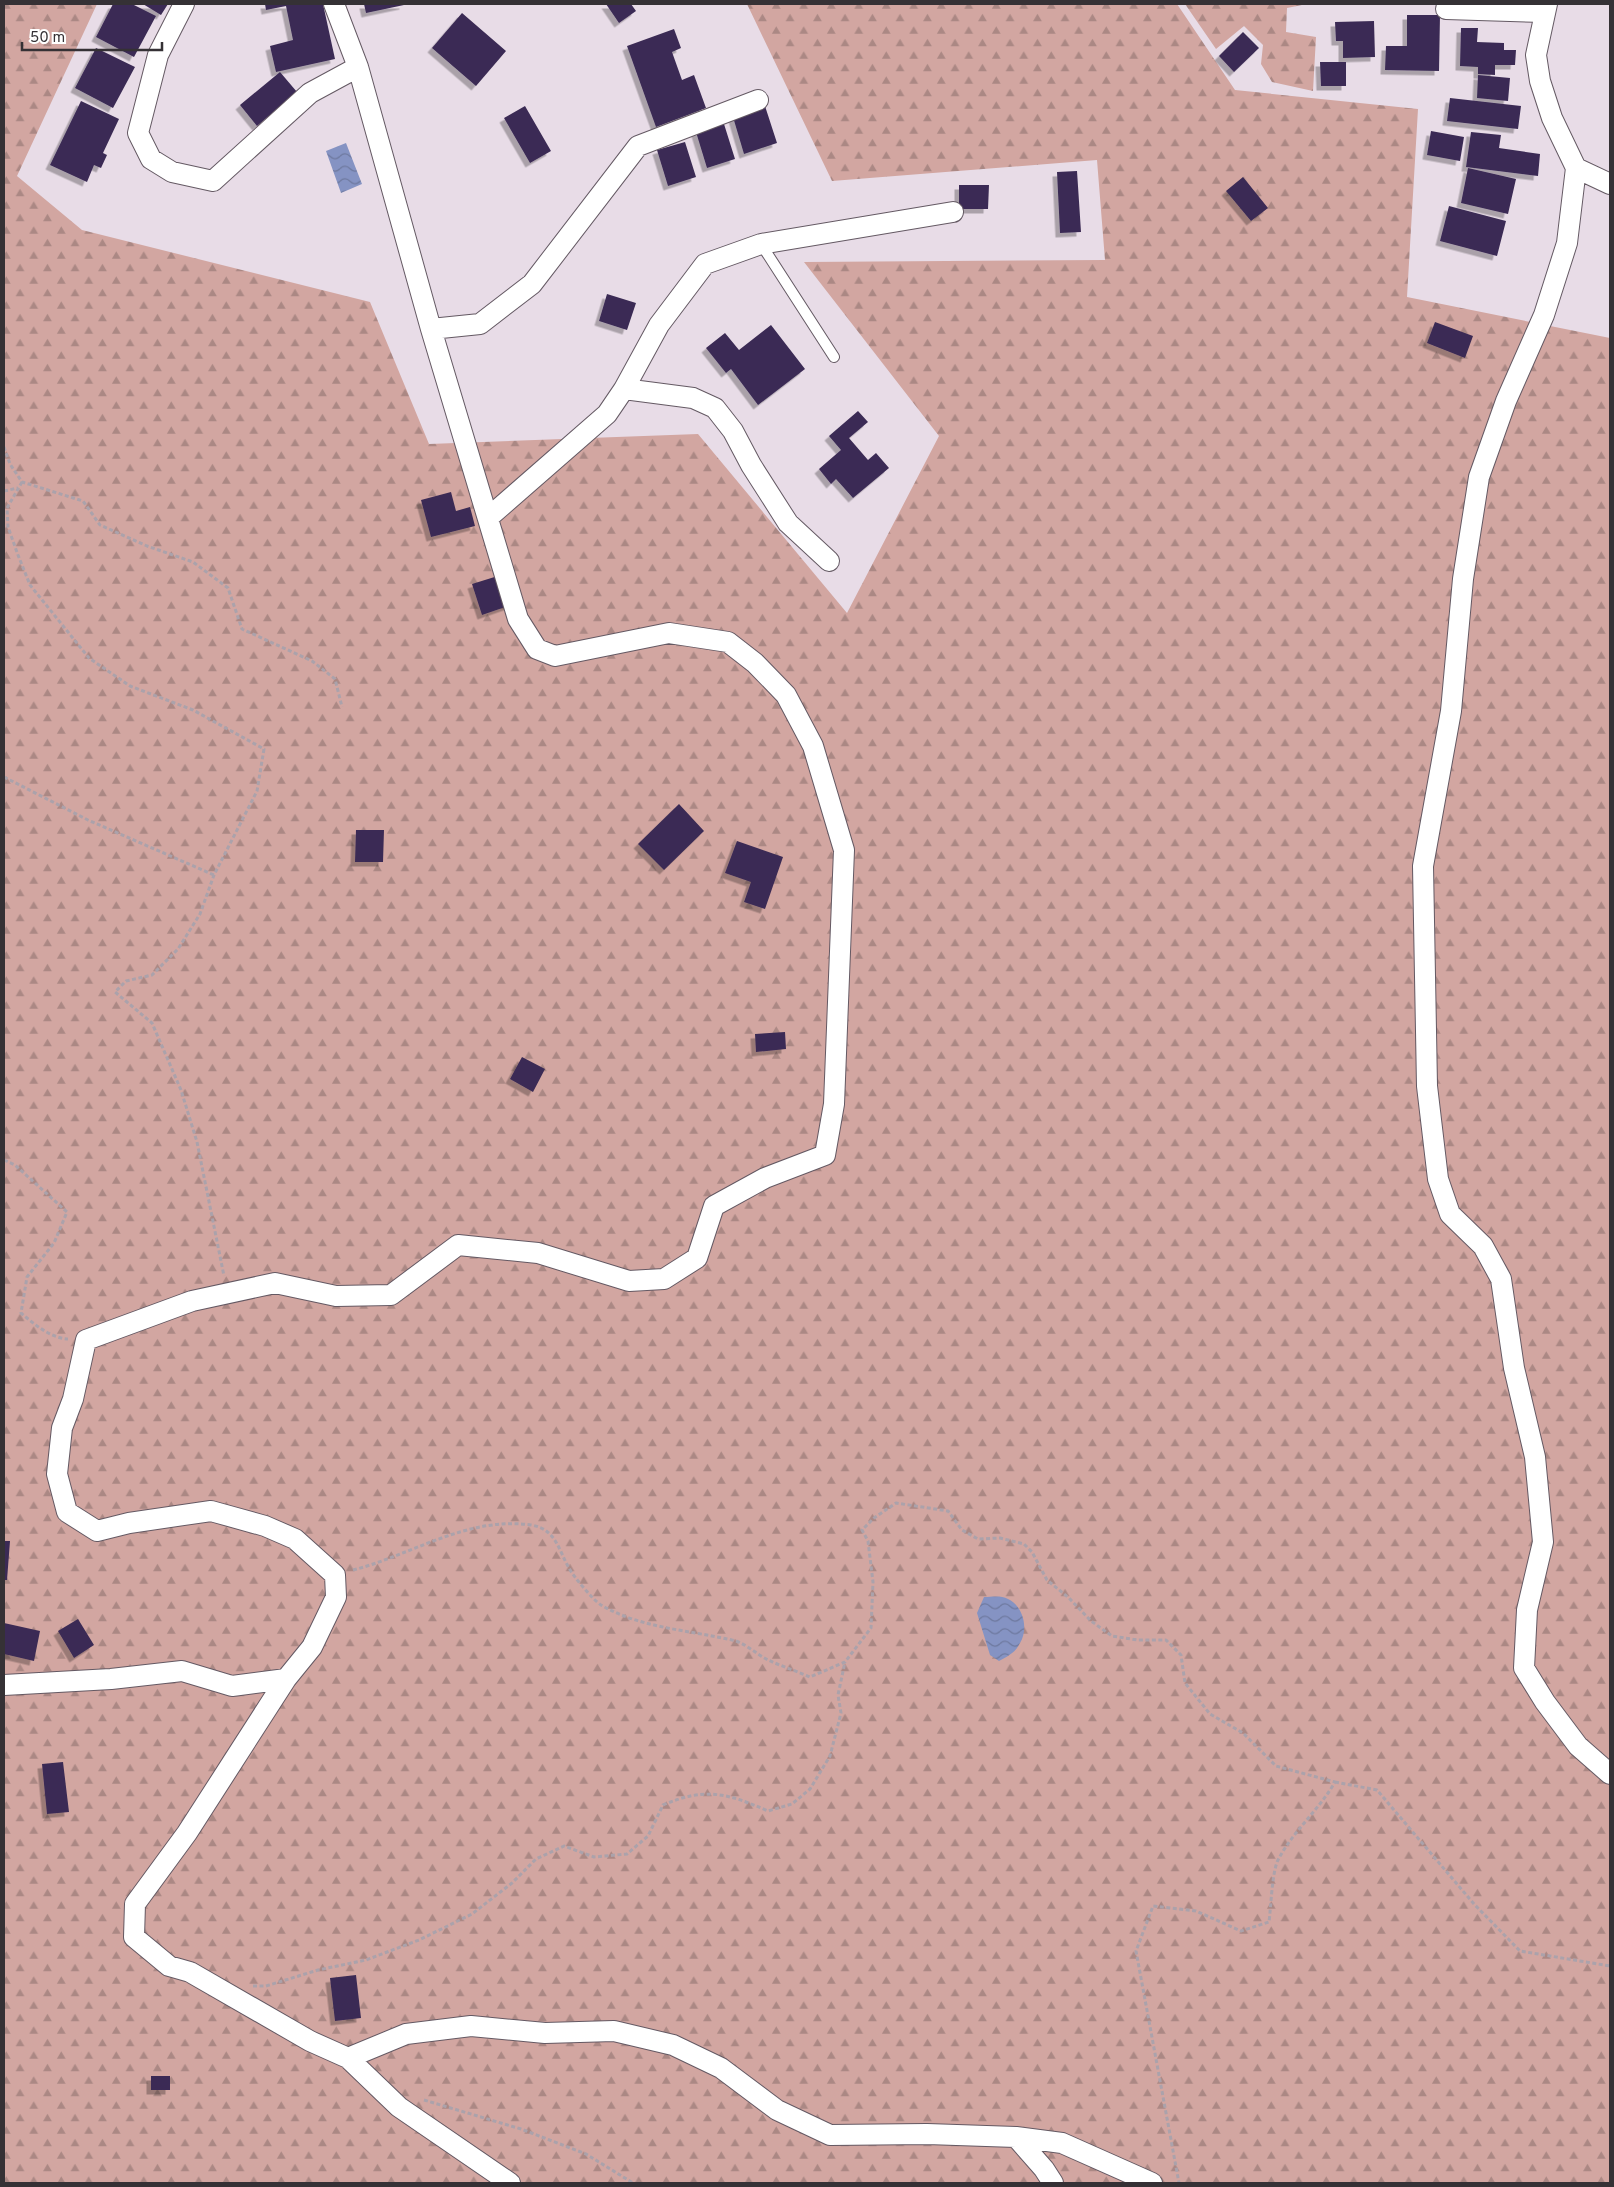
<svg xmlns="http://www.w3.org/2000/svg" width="1614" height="2187" font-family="Overpass,sans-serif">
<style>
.forest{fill:url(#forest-firs)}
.water{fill:url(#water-waves)}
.building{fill:#3b2b54;filter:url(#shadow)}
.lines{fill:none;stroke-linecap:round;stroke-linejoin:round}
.service-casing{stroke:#645963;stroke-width:12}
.minor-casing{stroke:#645963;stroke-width:22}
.path{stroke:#aba2ab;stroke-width:3;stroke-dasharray:4 2.5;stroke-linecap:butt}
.service{stroke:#fff;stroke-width:10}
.minor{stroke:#fff;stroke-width:20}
</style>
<defs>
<pattern id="forest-firs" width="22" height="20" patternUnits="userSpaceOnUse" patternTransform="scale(1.25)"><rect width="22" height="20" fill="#d2a6a1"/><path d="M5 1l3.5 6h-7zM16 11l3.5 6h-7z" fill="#ab8884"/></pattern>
<pattern id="water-waves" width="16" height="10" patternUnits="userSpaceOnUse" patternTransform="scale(1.25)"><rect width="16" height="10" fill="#8593c3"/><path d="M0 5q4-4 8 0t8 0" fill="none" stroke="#6e799f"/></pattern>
<filter id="shadow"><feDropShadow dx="-4.5" dy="4.5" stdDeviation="0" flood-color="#0004"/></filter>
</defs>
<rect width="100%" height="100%" fill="#e8dce7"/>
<path class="forest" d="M4 4H97L17 176 82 230 370 302 429 444 698 434 847 613 939 436 804 262 1105 260 1097 160 832 181 747 4H1177L1235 90 1418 109 1407 297 1610 338V2183H4Z
M1185 4H1307L1287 8 1286 32 1316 37 1313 91 1272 82 1261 64 1263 45 1244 26 1216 49Z"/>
<path class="water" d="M346 143 362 184 341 193 326 151Z
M984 1597C991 1597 1001 1595 1008 1599 1023 1606 1029 1628 1020 1643 1016 1652 1008 1656 999 1661L990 1655 977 1613Z"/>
<path class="building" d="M113 4 134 5 156 16 134 57 96 37Z
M143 4H168L161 15Z
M265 4H323L335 59 276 72 270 46 293 40 286 6 266 10Z
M364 4H404V5L366 13Z
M606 4H631L636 11 619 23Z
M462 13 506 51 476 86 432 48Z
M1407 15H1440L1439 71 1385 70 1386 46H1407Z
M1374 21 1375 57 1343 58V41H1336L1335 22Z
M1461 28H1478L1477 42 1504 43V50H1516L1515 65H1495V75L1478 74V67L1460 66Z
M674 29 681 48 672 52 682 80 694 75 706 108 656 127 627 46Z
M1243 32 1259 48 1234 72 1219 56Z
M96 48 135 67 113 108 75 88Z
M1320 62H1346V86H1321Z
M280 72 297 92 257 126 240 105Z
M1478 75 1510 78 1508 101 1477 98Z
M1450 98 1521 106 1518 129 1447 121Z
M81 101 119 119 103 153 107 155 101 168 94 165 87 182 50 165Z
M525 106 551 151 530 163 504 118Z
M765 106 777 143 744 154 733 117Z
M724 124 735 159 707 168 696 132Z
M1431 131 1464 137 1460 161 1427 155Z
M1471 132 1501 135 1499 148 1540 154 1538 176 1466 167Z
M685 142 696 177 668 186 657 150Z
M1468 168 1516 179 1508 214 1461 203Z
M1077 171 1081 232 1060 233 1057 172Z
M1243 177 1268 208 1251 221 1226 191Z
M959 185H989L988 209H959Z
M1449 206 1506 221 1497 256 1440 241Z
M607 294 636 303 627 330 599 321Z
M1435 322 1473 336 1465 358 1427 343Z
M771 325 805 369 758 405 731 369 726 373 706 348 725 333 739 350Z
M858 411 868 422 849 438 868 460 876 453 889 468 853 498 836 479 831 484 819 469 841 450 829 436Z
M451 492 456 511 470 507 475 526 431 537 421 500Z
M501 575 511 605 482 615 472 584Z
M679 804 704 831 664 870 638 844Z
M356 830H384L383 862H355Z
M737 841 783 857 765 909 744 902 751 882 725 873Z
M785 1032 786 1049 756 1052 755 1034Z
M522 1057 545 1069 533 1092 510 1079Z
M4 1541H10L7 1580H4Z
M78 1619 94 1645 74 1658 58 1631Z
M4 1623 40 1631 34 1661 4 1654Z
M63 1762 69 1812 47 1814 42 1764Z
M356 1975 361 2018 335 2021 330 1978Z
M151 2076H170V2090H151Z"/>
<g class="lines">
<g class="service-casing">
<path id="service" d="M761 244 834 357"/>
</g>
<g class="minor-casing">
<path id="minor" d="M184 4 158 55 138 133 151 159 172 172 213 181 310 93 358 67
M334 4 358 67 431 329 518 619 537 649 555 656 669 633 728 642 755 663 786 695 813 746 844 850 834 1104 825 1155 765 1178 714 1206 697 1258 664 1279 629 1281 538 1253 458 1245 391 1295 336 1296 275 1283 192 1301 86 1340 73 1399 62 1428 57 1474 67 1512 97 1531 129 1523 211 1511 265 1526 295 1539 335 1575 336 1597 312 1647 286 1679 187 1833 135 1904 134 1937 169 1966 190 1972 310 2041 348 2058 399 2107 510 2183
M1547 4 1536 55 1540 81 1552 118 1576 168 1567 243 1544 315 1506 401 1479 477 1463 579 1451 711 1423 866 1427 1086 1438 1179 1450 1214 1483 1246 1501 1279 1514 1368 1535 1457 1543 1542 1527 1610 1524 1668 1545 1702 1578 1746 1610 1774
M1446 9 1544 12
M1576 168 1610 184
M431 329 480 324 532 284 638 146 758 100
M624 389 693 398 715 408 733 431 751 465 788 523 829 561
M489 517 607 414 624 389 659 325 705 264 761 244 953 212
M4 1685 111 1679 182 1671 232 1686 286 1679
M348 2058 406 2034 471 2026 545 2033 614 2031 673 2045 721 2068 777 2110 830 2135 927 2134 1016 2137 1062 2143 1152 2183
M1016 2137 1044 2169 1053 2183"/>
</g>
<path class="path" d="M4 447 10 464 22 482 83 501 100 525 147 546 193 562 228 588 242 629 312 661 335 679 342 707
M22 482 7 508 8 527 18 555 30 585 89 658 130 686 193 710 264 749 257 791 214 875 200 914 178 949 152 975 126 981 115 992 152 1023 181 1090 197 1142 224 1276
M4 491 18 488
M4 777 88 820 214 875
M4 1160 15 1165 67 1212 54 1243 27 1277 21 1313C34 1324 50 1338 68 1339
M353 1570C412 1555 467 1516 531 1525 556 1529 558 1549 569 1568 573 1576 593 1600 601 1605 640 1628 688 1630 732 1640 744 1642 756 1654 768 1660 781 1666 796 1671 810 1677L845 1662 871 1628 873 1582 868 1541 862 1530 874 1518 896 1503 948 1511 962 1530 978 1539 1000 1538 1024 1544 1032 1552 1047 1580 1069 1598 1091 1621 1112 1636 1138 1640H1166L1181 1655 1185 1683 1210 1714 1243 1733 1276 1766 1335 1782C1319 1810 1293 1831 1278 1860 1272 1872 1271 1907 1269 1922L1241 1931 1196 1911 1153 1906 1136 1951 1179 2183
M1335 1782 1377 1790 1474 1904 1520 1951 1610 1966
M253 1986H266L318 1970 366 1960 419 1940 472 1914 512 1883 536 1859 564 1846 594 1857 627 1854 648 1836 663 1805C705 1787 727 1793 768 1811L792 1804 810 1789 830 1756 841 1713 838 1695 845 1662
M424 2100 521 2129 586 2154 633 2183"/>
<use href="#service" class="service"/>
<use href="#minor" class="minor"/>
</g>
<rect width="1614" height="2187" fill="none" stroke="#353135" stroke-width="10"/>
<path d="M22 42v8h140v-8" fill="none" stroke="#353135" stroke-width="2.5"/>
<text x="30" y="42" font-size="15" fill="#353135" stroke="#ffffff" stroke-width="4" paint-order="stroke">50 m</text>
</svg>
